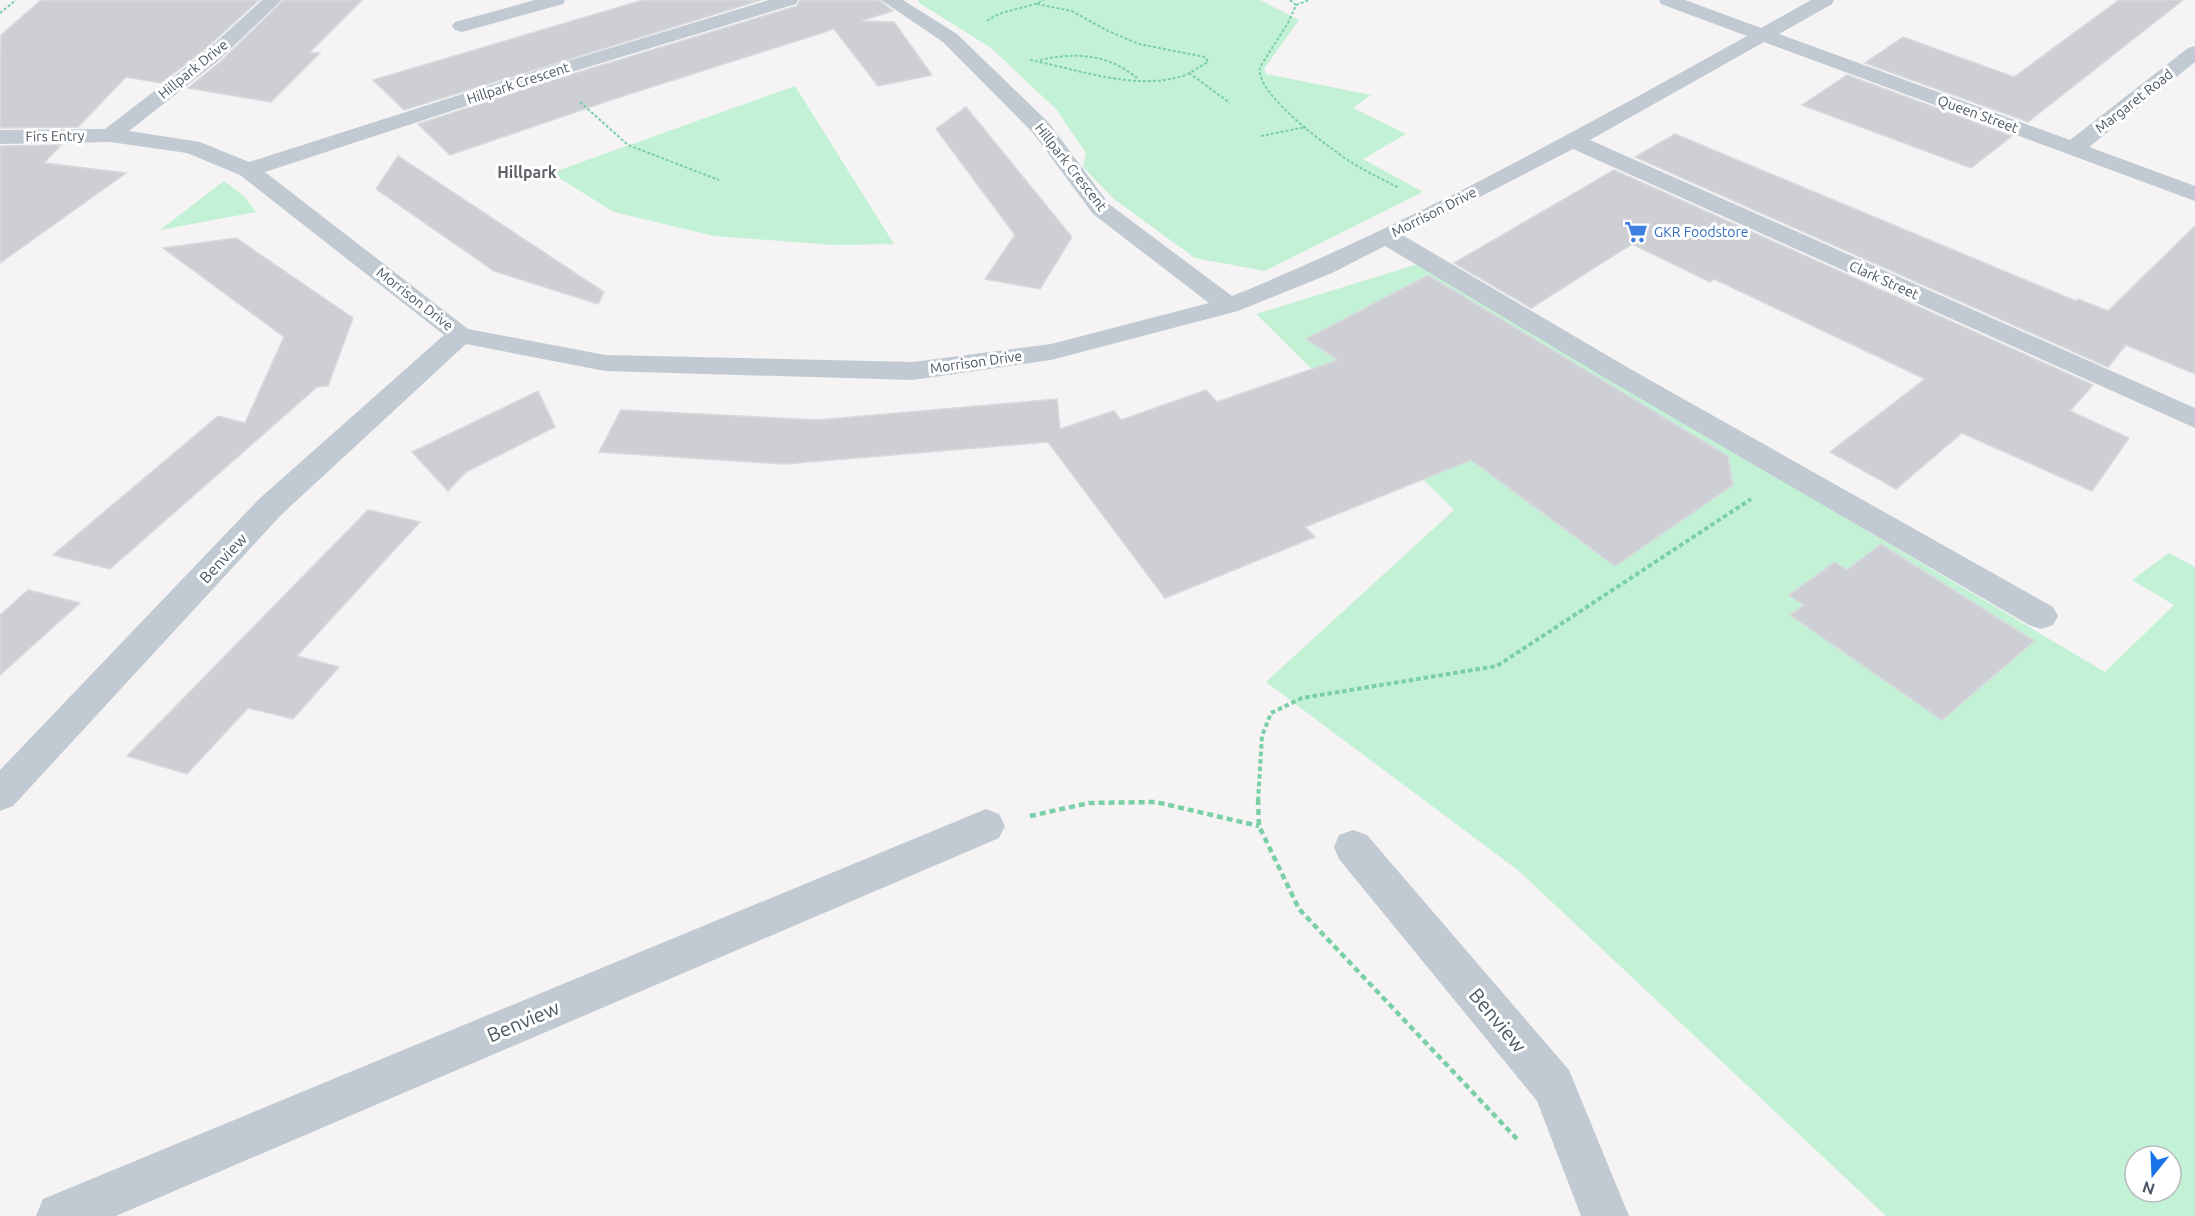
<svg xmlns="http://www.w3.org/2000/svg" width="2195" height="1216" font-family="Ubuntu,sans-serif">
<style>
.green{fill:#c3f1d5;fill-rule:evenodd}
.building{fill:#cdcfd5;stroke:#d7d9de;stroke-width:1.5}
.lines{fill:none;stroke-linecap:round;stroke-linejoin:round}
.path-far2{stroke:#7ad0a6;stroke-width:2;stroke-dasharray:3 2;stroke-linecap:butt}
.path-far1{stroke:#7ad0a6;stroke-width:4;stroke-dasharray:4.5 3;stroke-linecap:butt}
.path{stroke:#7ad0a6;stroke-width:4.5;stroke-dasharray:6 4;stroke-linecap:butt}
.minor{fill:#c1cad2;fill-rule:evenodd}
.labels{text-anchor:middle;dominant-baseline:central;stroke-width:6;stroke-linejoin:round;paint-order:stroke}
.far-street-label{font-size:14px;fill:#4a5661;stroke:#fff}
.far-shop-label{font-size:14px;fill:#366cbe;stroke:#fff;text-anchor:start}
.far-quarter-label{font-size:16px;font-weight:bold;fill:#5f6368;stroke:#fff}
.street-label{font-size:16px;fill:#4a5661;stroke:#fff}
.near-street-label{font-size:20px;fill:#4a5661;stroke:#fff}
</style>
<rect width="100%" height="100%" fill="#f5f3f3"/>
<path class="green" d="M919 0H1260L1299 20 1264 69 1266 74 1371 95 1353 108 1406 134 1363 159 1423 192 1265 271 1195 258 1114 199 1083 167 1086 153 1056 109 991 48 918 2Z
M795 86 894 244 834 245 714 236 614 212 551 173Z
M224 181 245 197 256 212 160 230Z
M1418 264 2105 672 2174 605 2132 580 2169 553 2195 567V1216H1886L1519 871 1266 682 1454 510 1256 314ZM2135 1156H2171V1192H2135Z"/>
<path class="building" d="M41 0H259L203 51 161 83 126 77 78 127 0 128 1 35Z
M284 0H362L309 53H320L271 102 188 88 219 63Z
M643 0H761L404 110 373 80Z
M800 0H879L893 11 861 21 894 22 932 75 878 86 834 29 617 98 450 155 418 124 556 79 797 6Z
M2119 0H2183L2028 122 1865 63 1903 37 2014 77Z
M1847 75 2012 136 1971 168 1802 105Z
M966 107 1072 237 1040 289 985 279 1015 235 936 129Z
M1675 134 2076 301 2078 299 2108 311 2195 226V374L2126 345 2108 367 1635 157Z
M61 145 44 163 126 173 0 263V146Z
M398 156 604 292 598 304 494 271 376 189Z
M1614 170 2093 385 2070 411 2129 438 2092 491 1962 433 1896 489 1830 452 1925 379 1714 279 1710 282 1632 244 1531 308 1454 263Z
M236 238 353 318 328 386 317 387 110 569 53 555 218 416 245 423 284 337 163 248Z
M1428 275 1728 456 1733 485 1615 566 1471 460 1305 527 1315 537 1165 598 1048 442 785 464 599 452 621 410 818 420 1057 399 1060 429 1114 411 1121 420 1206 390 1217 402 1338 360 1306 339Z
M538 391 555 427 466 472 448 491 412 452Z
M368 510 420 522 297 656 339 667 293 719 248 708 187 774 127 756Z
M1881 544 2034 641 1942 720 1790 615 1804 605 1789 595 1835 562 1847 570Z
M28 590 80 603 0 675V615Z"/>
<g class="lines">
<path class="path-far2" d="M1290 0 1296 5 1288 23 1260 67C1254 94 1332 150 1354 164 1369 173 1384 180 1399 188
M1296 5 1309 0
M0 13 16 0
M987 21C1004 8 1025 10 1044 0
M1030 60C1076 69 1132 90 1179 77 1189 75 1198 67 1208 62L1205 57 1139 44 1106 30 1072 11 1037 4
M1040 60C1076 52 1108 54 1137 78
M1189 73 1230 103
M580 102 628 145 719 180
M1261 136 1306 127"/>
<path class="path-far1" d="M1258 801 1262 736 1271 713 1302 698 1497 666 1751 499"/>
<path class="path" d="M1258 799 1259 826 1299 909 1517 1139
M1030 816 1089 803 1156 802 1259 826"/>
<path class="minor" d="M262 0H282L218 61 129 131 200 142 249 162 541 69 769 0H798L796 4 555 77 265 172 468 329 605 355 913 362 1051 344 1209 303 1093 214 1033 133 943 42 881 0H903L957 34 1049 123 1109 204 1232 296C1410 224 1579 129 1747 36L1661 4 1659 0H1685L1761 28 1811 0H1834L1832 4 1779 34 2070 140 2188 48 2195 46V62L2089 147 2195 186V201L1764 42 1590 140 2195 408V428L1573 149 1404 236 1632 370 2053 607 2058 616 2053 625 2041 629 2029 625 1612 382 1385 246 1332 273 1238 311 1051 360 913 380 605 371 466 344 281 515 13 806 0 811V770L259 499 444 335 240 175 187 153 110 142 0 144V130L105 129 204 53Z
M535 0H565L563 4 462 32 455 30 452 26 455 22Z
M986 809 999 814 1005 826 999 838 116 1216H36L43 1199Z
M1353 830 1367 835 1569 1070 1629 1216H1581L1537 1101 1339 859 1334 847 1339 835Z"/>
</g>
<defs>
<g id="supermarket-bare" transform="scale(1.8)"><path d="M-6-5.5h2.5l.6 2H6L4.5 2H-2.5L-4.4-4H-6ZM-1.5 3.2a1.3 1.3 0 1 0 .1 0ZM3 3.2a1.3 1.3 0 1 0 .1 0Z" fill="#3f7fe0" stroke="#fff" stroke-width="2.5" paint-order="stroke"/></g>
</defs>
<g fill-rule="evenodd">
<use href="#supermarket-bare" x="1636" y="232"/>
</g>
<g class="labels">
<g class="far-street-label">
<text transform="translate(193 69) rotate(-39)">Hillpark Drive</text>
<text transform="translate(518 83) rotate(-18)">Hillpark Crescent</text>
<text transform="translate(2134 101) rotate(-38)">Margaret Road</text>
<text transform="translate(1978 114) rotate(20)">Queen Street</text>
<text transform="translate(55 136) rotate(-1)">Firs Entry</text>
<text transform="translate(1071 167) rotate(52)">Hillpark Crescent</text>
<text transform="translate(1434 212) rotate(-27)">Morrison Drive</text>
<text transform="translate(1884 280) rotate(24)">Clark Street</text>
<text transform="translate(415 299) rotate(38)">Morrison Drive</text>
<text transform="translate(976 362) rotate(-8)">Morrison Drive</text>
</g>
<g class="far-shop-label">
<text x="1654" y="232">GKR Foodstore</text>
</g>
<g class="far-quarter-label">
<text x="527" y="172">Hillpark</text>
</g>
<g class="street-label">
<text transform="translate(223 558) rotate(-47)">Benview</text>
</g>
<g class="near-street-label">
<text transform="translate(1498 1020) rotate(50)">Benview</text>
<text transform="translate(523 1021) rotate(-23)">Benview</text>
</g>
</g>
<g transform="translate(2153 1174) rotate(198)"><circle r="28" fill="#ffffff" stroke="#b7bbc0" stroke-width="1.5"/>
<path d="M0-4.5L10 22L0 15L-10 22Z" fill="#1a73e8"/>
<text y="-9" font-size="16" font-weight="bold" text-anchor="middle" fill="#4a5661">N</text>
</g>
</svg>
